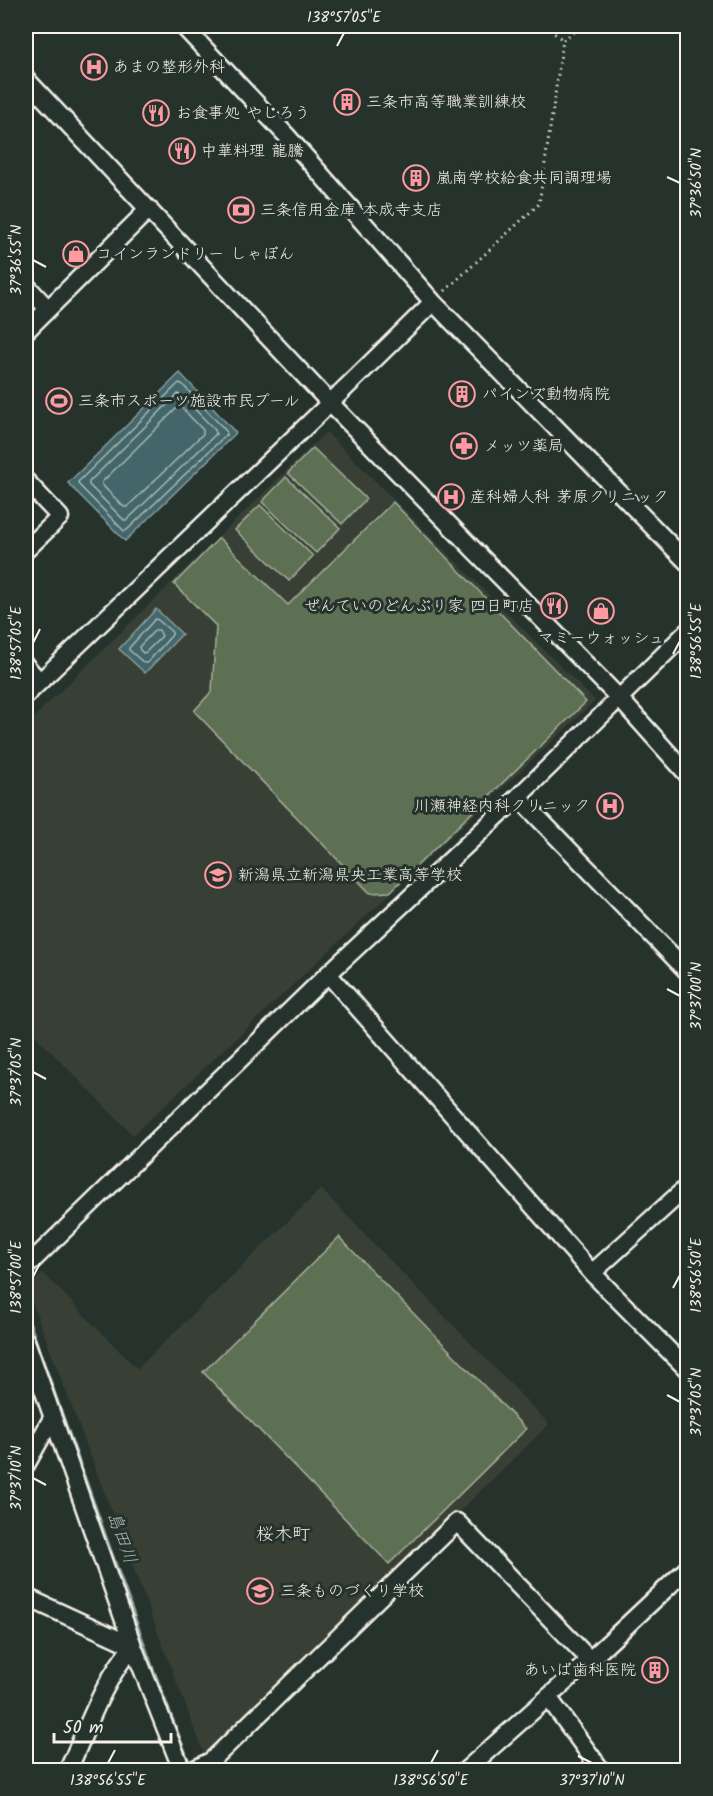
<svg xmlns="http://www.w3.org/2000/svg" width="713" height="1796" font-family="Kalam,'Klee One',sans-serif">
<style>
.built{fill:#374036}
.green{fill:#5d6f52;stroke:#a8b09d;stroke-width:1.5}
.water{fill:#43666a;stroke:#8a9e9c;stroke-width:1.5}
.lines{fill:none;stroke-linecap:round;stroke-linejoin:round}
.shore{stroke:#adb9b6;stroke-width:1.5}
.stream{stroke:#8a9e9c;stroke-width:4.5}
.minor-casing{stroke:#f4f1e8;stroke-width:21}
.path{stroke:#f4f1e8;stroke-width:3;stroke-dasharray:1.5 4.5;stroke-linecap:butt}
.minor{stroke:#26332d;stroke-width:16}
.ticks{fill:none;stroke:#f4f1e8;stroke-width:2}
.labels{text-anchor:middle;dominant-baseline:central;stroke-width:6;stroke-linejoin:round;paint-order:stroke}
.poi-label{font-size:16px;fill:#f4f1e8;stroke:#26332d;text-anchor:start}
.neighbourhood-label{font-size:18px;fill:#f4f1e8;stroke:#26332d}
.water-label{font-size:18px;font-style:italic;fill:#adb9b6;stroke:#26332d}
.neatline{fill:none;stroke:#f4f1e8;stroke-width:2}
.ticks-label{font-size:15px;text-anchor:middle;fill:#f4f1e8}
</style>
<rect width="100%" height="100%" fill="#26332d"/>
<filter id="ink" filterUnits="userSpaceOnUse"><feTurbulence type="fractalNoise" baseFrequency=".0167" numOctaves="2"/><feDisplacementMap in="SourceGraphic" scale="12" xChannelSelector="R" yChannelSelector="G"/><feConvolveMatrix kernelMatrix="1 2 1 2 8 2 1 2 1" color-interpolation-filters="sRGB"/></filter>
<g filter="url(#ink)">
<path class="built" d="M326 432 595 701 133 1135 26 1026V725Z
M321 1189 549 1424 206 1759 27 1289 43 1273 137 1369Z"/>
<path class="green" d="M313 448 366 499 342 524 288 473Z
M286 477 340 528 316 553 262 502Z
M393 502 586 702 390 892 370 893 194 711 212 691 216 626 174 584 219 538 288 605Z
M260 505 313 556 289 581 235 530Z
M339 1237 526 1429 389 1564 203 1372Z"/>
<path class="water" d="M180 373 236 433 125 541 68 483Z
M156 609 182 634 145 673 119 649Z"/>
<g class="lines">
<path class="shore" d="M179 383 182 384 226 431 227 434 127 530 124 531 79 485 78 482Z
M178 394 181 395 215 430 216 434 127 520H124L89 485V482Z
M178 407H181L203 430V434L127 507H124L102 485V482Z
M155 619 158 620 172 632V635L147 663H144L129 650V648Z
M155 630H159L162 636 146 652 143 653 140 650 139 647Z"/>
<path class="stream" d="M26 1315 152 1668 191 1769"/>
<g class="minor-casing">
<path id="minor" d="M183 26 287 136 433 302 688 563
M26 79 330 403 620 699 688 775
M26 285 48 309
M26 331 149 209
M26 481 60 517 26 550
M26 666 39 681
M26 695 330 403 433 302
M518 797 688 972
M328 974 592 1273 688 1370
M26 1267 328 974 518 797 688 631
M592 1273 688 1186
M26 1341 133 1646 182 1770
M26 1465 52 1418
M26 1597 133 1646
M548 1697 601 1770
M68 1770C87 1729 103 1681 133 1646
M193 1770 211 1761 457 1522 590 1660
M466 1770 590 1660 688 1568"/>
</g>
<path class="path" d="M545 26 563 40
M445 291 539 204 563 40 583 26"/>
<use href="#minor" class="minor"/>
</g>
</g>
<path class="ticks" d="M337 46 344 33M667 177 680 183M33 260 46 267M33 643 40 629M673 654 680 641M667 989 680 996M33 1072 46 1079M33 1277 40 1263M673 1288 680 1275M667 1395 680 1402M33 1478 46 1485M578 1756 592 1763M108 1763 115 1750M431 1763 438 1750"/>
<defs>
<g id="hospital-ring" transform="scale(1.35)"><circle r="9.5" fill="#26332d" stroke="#ff9aa2" stroke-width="1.5"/><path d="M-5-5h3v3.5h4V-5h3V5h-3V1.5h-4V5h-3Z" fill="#ff9aa2"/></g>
<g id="building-ring" transform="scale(1.35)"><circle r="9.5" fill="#26332d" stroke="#ff9aa2" stroke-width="1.5"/><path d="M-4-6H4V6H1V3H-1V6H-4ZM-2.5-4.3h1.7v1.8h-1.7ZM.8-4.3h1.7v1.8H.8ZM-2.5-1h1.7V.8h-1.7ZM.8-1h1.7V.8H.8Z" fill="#ff9aa2"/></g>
<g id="restaurant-ring" transform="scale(1.35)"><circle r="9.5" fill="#26332d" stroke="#ff9aa2" stroke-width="1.5"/><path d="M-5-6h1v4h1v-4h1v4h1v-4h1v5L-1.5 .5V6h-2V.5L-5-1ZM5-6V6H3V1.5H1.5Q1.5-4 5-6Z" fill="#ff9aa2"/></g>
<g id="bank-ring" transform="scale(1.35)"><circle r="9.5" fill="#26332d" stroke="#ff9aa2" stroke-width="1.5"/><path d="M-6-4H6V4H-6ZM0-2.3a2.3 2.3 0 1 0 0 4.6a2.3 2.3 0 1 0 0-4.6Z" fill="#ff9aa2"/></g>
<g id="shop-ring" transform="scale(1.35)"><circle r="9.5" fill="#26332d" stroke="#ff9aa2" stroke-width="1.5"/><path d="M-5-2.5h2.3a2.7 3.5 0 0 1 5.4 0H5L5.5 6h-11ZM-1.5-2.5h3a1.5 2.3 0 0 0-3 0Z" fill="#ff9aa2"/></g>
<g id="stadium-ring" transform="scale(1.35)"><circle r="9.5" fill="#26332d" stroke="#ff9aa2" stroke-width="1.5"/><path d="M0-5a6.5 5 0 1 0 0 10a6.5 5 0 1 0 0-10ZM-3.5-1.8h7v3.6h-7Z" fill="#ff9aa2"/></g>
<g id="pharmacy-ring" transform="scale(1.35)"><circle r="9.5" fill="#26332d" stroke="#ff9aa2" stroke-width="1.5"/><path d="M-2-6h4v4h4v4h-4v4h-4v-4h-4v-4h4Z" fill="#ff9aa2"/></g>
<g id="school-ring" transform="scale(1.35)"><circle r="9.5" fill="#26332d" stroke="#ff9aa2" stroke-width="1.5"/><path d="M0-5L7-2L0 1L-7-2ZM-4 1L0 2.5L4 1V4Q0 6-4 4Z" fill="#ff9aa2"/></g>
</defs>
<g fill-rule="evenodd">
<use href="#hospital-ring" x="94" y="67"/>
<use href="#building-ring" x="347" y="102"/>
<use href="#restaurant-ring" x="156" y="113"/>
<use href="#restaurant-ring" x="182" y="151"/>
<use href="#building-ring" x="416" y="178"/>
<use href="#bank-ring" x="241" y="210"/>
<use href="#shop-ring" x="76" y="254"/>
<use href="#building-ring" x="462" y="394"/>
<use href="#stadium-ring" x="59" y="401"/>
<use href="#pharmacy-ring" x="464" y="446"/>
<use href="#hospital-ring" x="451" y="497"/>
<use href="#restaurant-ring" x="554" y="606"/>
<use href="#shop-ring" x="601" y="611"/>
<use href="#hospital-ring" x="610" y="806"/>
<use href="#school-ring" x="218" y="875"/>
<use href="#school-ring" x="260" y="1591"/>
<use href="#building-ring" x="655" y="1670"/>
</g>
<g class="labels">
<g class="poi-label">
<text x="113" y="67">あまの整形外科</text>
<text x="366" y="102">三条市高等職業訓練校</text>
<text x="176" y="113">お食事処 やじろう</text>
<text x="201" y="151">中華料理 龍騰</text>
<text x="436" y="178">嵐南学校給食共同調理場</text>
<text x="260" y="210">三条信用金庫 本成寺支店</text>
<text x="96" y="254">コインランドリー しゃぼん</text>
<text x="482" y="394">パインズ動物病院</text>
<text x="78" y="401">三条市スポーツ施設市民プール</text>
<text x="484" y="446">メッツ薬局</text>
<text x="470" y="497">産科婦人科 茅原クリニック</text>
<text x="534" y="606" text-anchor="end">ぜんていのどんぶり家 四日町店</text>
<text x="601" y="638" text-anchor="middle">マミーウォッシュ</text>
<text x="590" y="806" text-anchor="end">川瀬神経内科クリニック</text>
<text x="238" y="875">新潟県立新潟県央工業高等学校</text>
<text x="280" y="1591">三条ものづくり学校</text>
<text x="636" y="1670" text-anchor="end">あいば歯科医院</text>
</g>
<g class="neighbourhood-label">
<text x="283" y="1535">桜木町</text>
</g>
<g class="water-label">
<text transform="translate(121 1538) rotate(70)">島田川</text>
</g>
</g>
<rect width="713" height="1796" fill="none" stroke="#26332d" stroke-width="66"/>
<path d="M54 1733v9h117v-9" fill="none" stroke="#f4f1e8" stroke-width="3"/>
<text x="63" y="1733" font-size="18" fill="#f4f1e8" stroke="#26332d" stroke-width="4.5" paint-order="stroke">50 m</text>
<rect x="33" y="33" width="647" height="1730" class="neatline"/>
<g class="ticks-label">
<text x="344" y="22">138°57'05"E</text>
<text transform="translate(696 183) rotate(-90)" y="5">37°36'50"N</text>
<text transform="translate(16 260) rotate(-90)" y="5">37°36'55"N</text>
<text transform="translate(696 641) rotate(-90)" y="5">138°56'55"E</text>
<text transform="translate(16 643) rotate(-90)" y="5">138°57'05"E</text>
<text transform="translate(696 996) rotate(-90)" y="5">37°37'00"N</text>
<text transform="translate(16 1072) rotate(-90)" y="5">37°37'05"N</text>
<text transform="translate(696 1275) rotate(-90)" y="5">138°56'50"E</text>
<text transform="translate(16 1277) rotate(-90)" y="5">138°57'00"E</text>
<text transform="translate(696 1402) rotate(-90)" y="5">37°37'05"N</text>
<text transform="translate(16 1478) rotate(-90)" y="5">37°37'10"N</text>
<text x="108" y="1785">138°56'55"E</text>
<text x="431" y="1785">138°56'50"E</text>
<text x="592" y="1785">37°37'10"N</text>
</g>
</svg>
